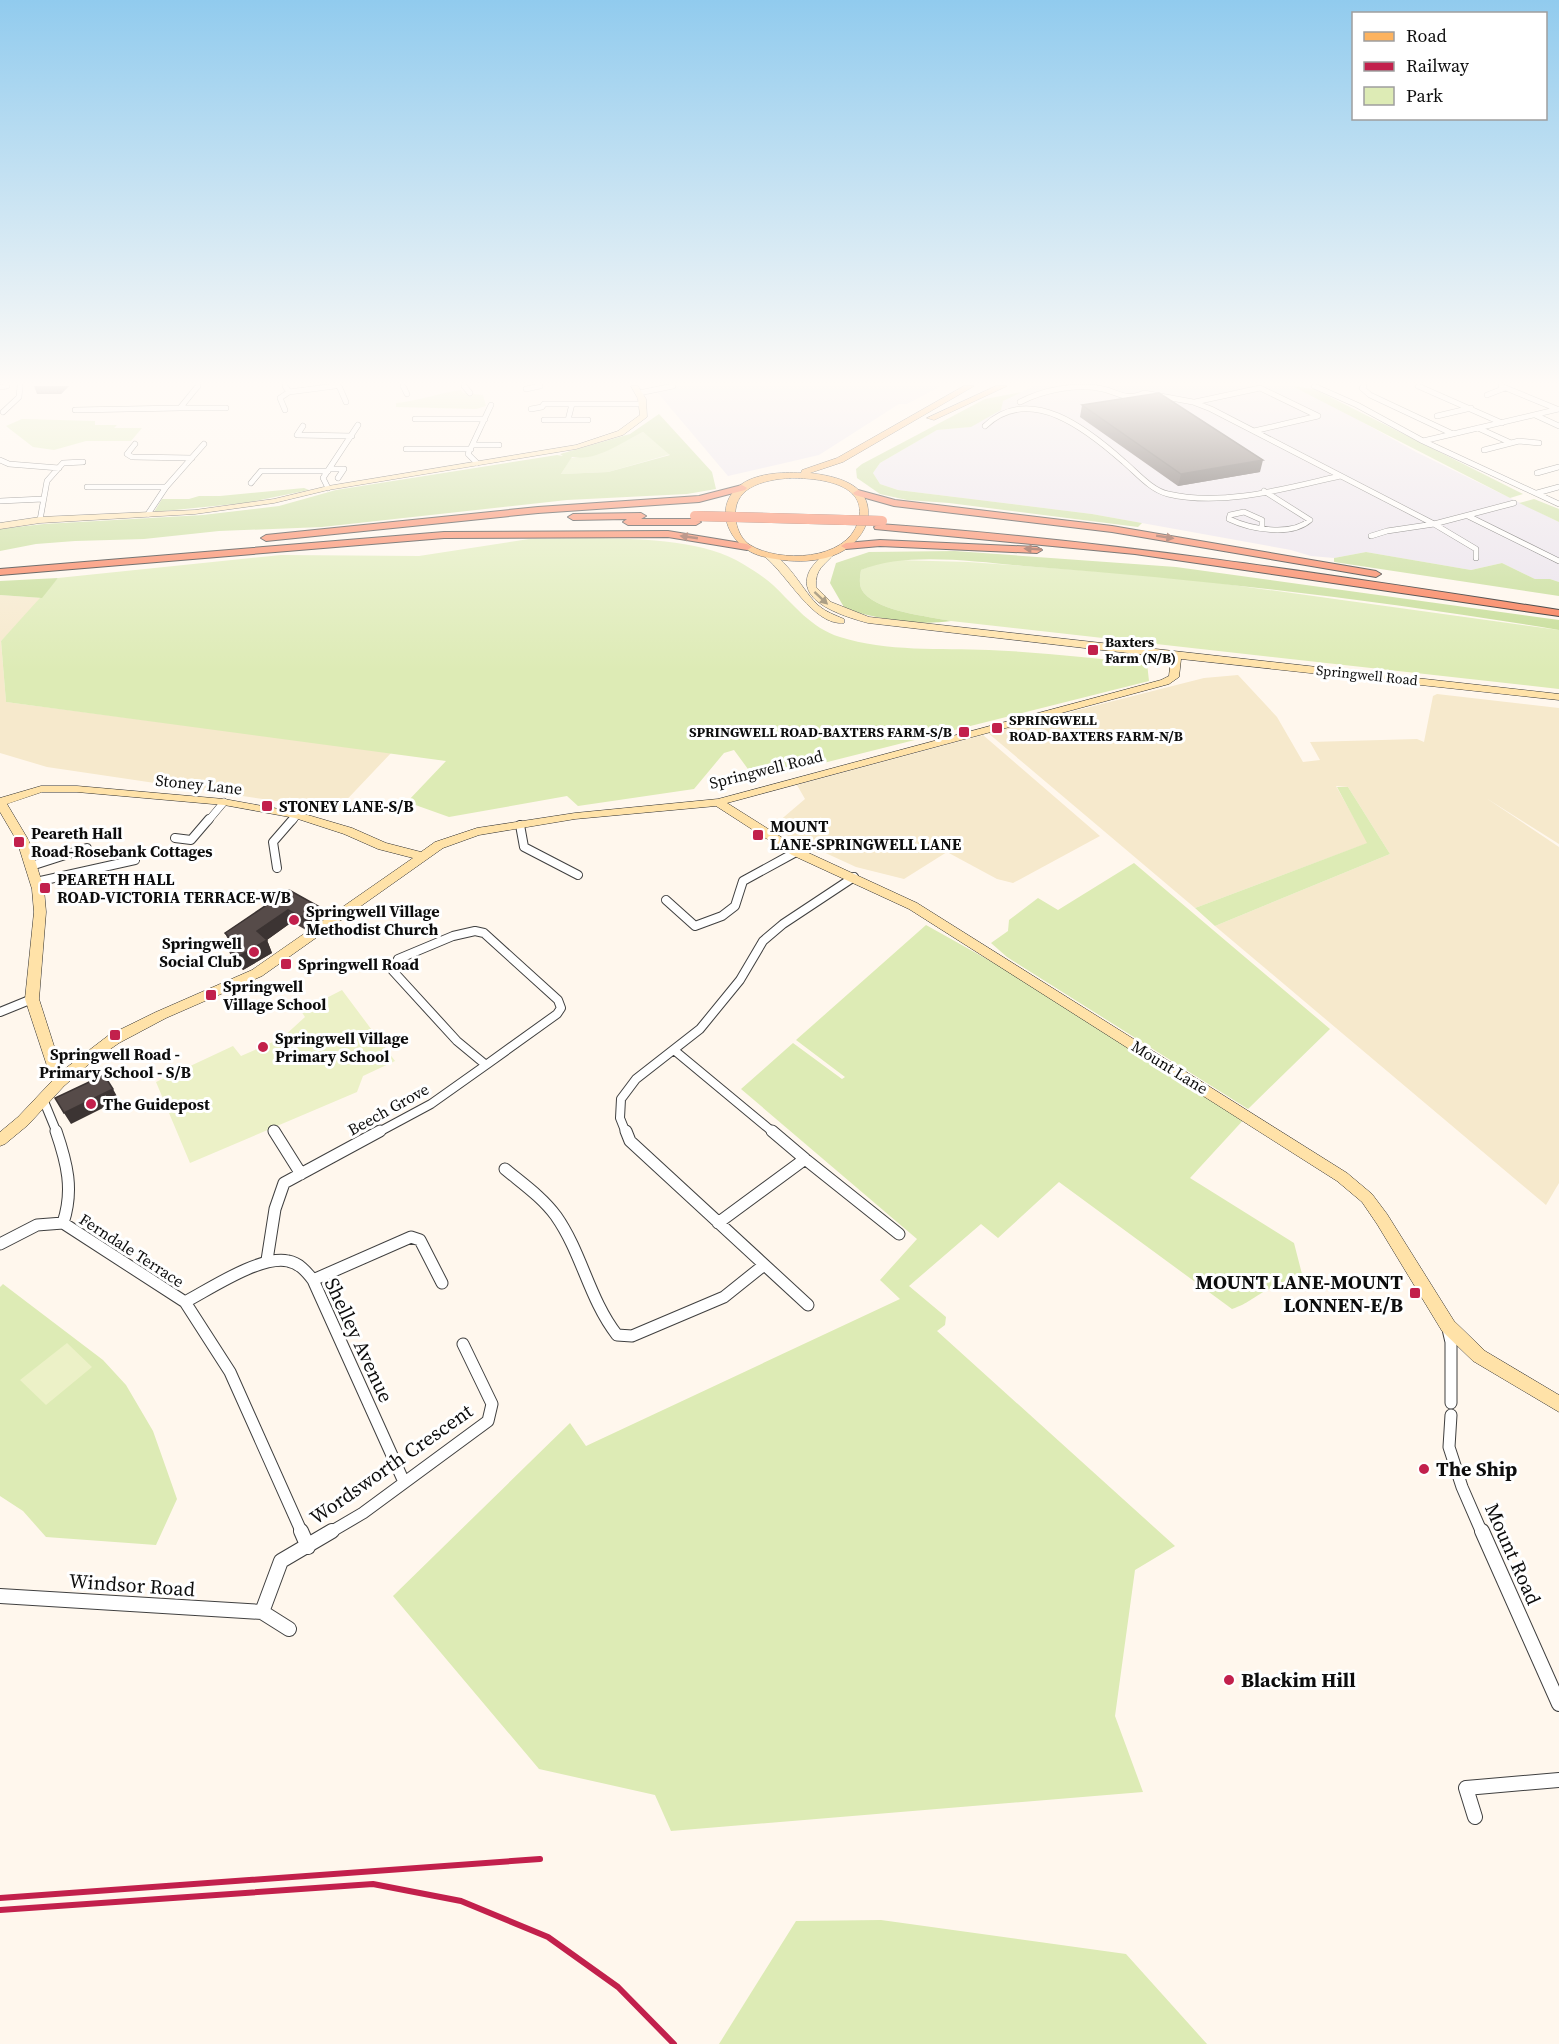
<svg xmlns="http://www.w3.org/2000/svg" width="1559" height="2044" font-family="'Source Serif 4',serif">
<style>
.industrial{fill:#e8e1ec}
.farmland{fill:#f6e9cc}
.green{fill:#ddebb5}
.forest{fill:#c4dc94;fill-rule:evenodd}
.pitch{fill:#ecf1c7}
.lines{fill:none;stroke-linecap:round;stroke-linejoin:round}
.street-far4-casing{stroke:#404040;stroke-width:6}
.street-far3-casing{stroke:#404040;stroke-width:8}
.street-far2-casing{stroke:#404040;stroke-width:10}
.street-far1-casing{stroke:#404040;stroke-width:13}
.street-casing{stroke:#404040;stroke-width:16}
.secondary-casing{stroke:#2f2f2f;stroke-width:1}
.primary-casing{stroke:#1e1e1e;stroke-width:1}
.highway-casing{stroke:#1e1e1e;stroke-width:2}
.street-far4{stroke:#fff;stroke-width:5}
.street-far3{stroke:#fff;stroke-width:7}
.street-far2{stroke:#fff;stroke-width:8}
.street-far1{stroke:#fff;stroke-width:11}
.street{stroke:#fff;stroke-width:14}
.secondary{fill:#ffe2a8;fill-rule:evenodd}
.primary{fill:#fdb35f;fill-rule:evenodd}
.highway{fill:#f97850;fill-rule:evenodd}
.rail{stroke:#c2204c;stroke-width:6}
.highway-bridge-casing{stroke:#1e1e1e;stroke-width:10;stroke-linecap:butt}
.highway-bridge{stroke:#f97850;stroke-width:10}
.wall{fill:#4a403f}
.shaded-wall{fill:#3c3433}
.building{fill:#564b49;stroke:#3c3433;stroke-width:1.5}
.oneway{fill:#83422e}
.oneway2{fill:#928262}
.poi-dot{fill:#c2204c;stroke:#fff;stroke-width:2}
.labels{text-anchor:middle;dominant-baseline:central;stroke-width:6;stroke-linejoin:round;paint-order:stroke}
.far-poi-label{font-size:14px;font-weight:bold;fill:#0d0d0d;stroke:#fff;text-anchor:start}
.far-street-label{font-size:14px;fill:#0d0d0d;stroke:#fff}
.street-label{font-size:16px;fill:#0d0d0d;stroke:#fff}
.poi-label{font-size:16px;font-weight:bold;fill:#0d0d0d;stroke:#fff;text-anchor:start}
.near-poi-label{font-size:20px;font-weight:bold;fill:#0d0d0d;stroke:#fff;text-anchor:start}
.near-street-label{font-size:20px;fill:#0d0d0d;stroke:#fff}
</style>
<rect width="100%" height="100%" fill="#fff7ed"/>
<path class="industrial" d="M652 386H941L907 404H899L819 455 728 476Z
M1034 386H1292L1330 404 1416 452 1559 522V582L1550 579H1535L1502 563 1471 570 1366 552 1334 558 1311 556 1291 550 1092 514 898 490 880 484 873 473 880 463 937 430 971 427 1003 401Z"/>
<path class="farmland" d="M0 595 42 598 1 641 6 702 392 752 337 810 47 767 0 753Z
M1238 675 1277 717 1303 762 1320 760 1310 742 1417 739 1424 742 1433 696 1437 694 1559 708V844L1486 798 1559 847V1183L1546 1205 1215 926 1390 854 1348 787 1336 786 1368 843 1195 908 988 733 1204 678Z
M983 735 1100 836 1013 883 997 879 947 852 904 879 856 867 771 828 805 799 797 785Z"/>
<path class="green" d="M461 390 463 393 483 395 486 406 476 409 396 407V403C419 401 438 393 461 390Z
M22 419 95 421V425H117L114 428H142L131 441H86L54 450 33 447 6 426Z
M643 432 671 454 608 472 561 474 571 458C597 458 620 443 643 432Z
M529 539C590 539 692 532 743 564 753 570 764 577 773 585 794 605 811 628 840 637 886 652 941 648 989 650 1041 652 1094 659 1147 663L1149 681 756 780 734 750 724 753 694 789 578 806 567 796 449 817 407 802 446 761 6 702 1 641 58 578 281 555 419 556Z
M897 560 968 562 1175 577 1559 630V689L951 621C927 616 881 612 864 593 858 586 860 578 861 570L877 563Z
M1337 787H1348L1390 854 1215 926 1195 908 1367 843Z
M1134 863 1330 1029 1248 1109 1007 957 991 943 1008 931 1009 920 1038 898 1058 910Z
M926 925 1106 1026 1247 1116 1190 1178 1294 1243 1302 1274 1299 1278 1293 1276C1285 1282 1276 1285 1267 1290 1252 1298 1249 1303 1232 1309L1059 1182 998 1238 981 1224 909 1286 946 1317 945 1325 937 1331 1175 1546 1135 1570 1115 1716 1143 1792 671 1831 655 1795 539 1769 393 1596 570 1423 586 1446 900 1299 880 1280 917 1239 741 1089 793 1043 842 1079 845 1077 796 1040Z
M3 1284 103 1360 126 1385 153 1431 177 1499 156 1545 46 1537 23 1511 0 1496V1287Z
M881 1920 1126 1954 1207 2044H719L796 1921Z"/>
<path class="forest" d="M1292 386 1314 389 1523 494 1510 498Z
M1022 392 1003 401 1001 410 971 427 937 430 880 463 873 473 880 484 898 490 1092 514 1142 523 1138 527 949 503 907 500 880 494 857 478 856 469 862 464 985 399Z
M659 414 712 472 716 489 687 494 567 500 322 527 219 531 144 539 75 541 36 544 0 551V529L44 524 203 515 279 506 336 490 557 455 563 456 560 454 630 434ZM643 432 670 455 608 472 561 474 572 457C596 462 622 442 643 432Z
M304 488 309 490 245 503 154 512 162 499H189L199 496H220Z
M1534 499 1559 509V522L1519 503Z
M955 551 1176 567 1559 620V630C1386 601 1211 580 1036 567 985 563 908 550 861 570 860 578 858 586 864 593 881 612 927 616 951 621 915 626 880 619 845 609L830 583 836 563 869 552Z
M1366 552 1471 570 1502 563 1535 579H1550L1559 582V596L1334 562V558Z
M58 578 42 598 0 595V581Z"/>
<path class="pitch" d="M342 990 395 1061 363 1076 357 1092 190 1163 156 1082 233 1046 241 1056 282 1038 305 1017 301 1011Z
M67 1343 92 1367 46 1405 20 1380Z"/>
<g class="lines">
<g class="street-far4-casing">
<path id="street-far4" d="M285 386 289 392 280 398 285 410
M339 386 346 402
M403 386 407 394
M464 386 470 393
M1314 386 1357 405 1423 441 1559 504
M1364 386 1362 388 1370 395 1453 434
M1418 386 1502 423
M1501 386 1557 409
M0 387 7 386
M526 389 540 386
M289 392 335 386
M639 393 673 386
M1144 393 1193 402 1211 409 1434 524 1514 503
M1487 395 1505 388
M1020 402C1043 390 1077 383 1103 389 1120 393 1125 401 1144 393
M1195 402 1260 388 1318 416 1254 431
M180 408H226
M531 409 542 407 544 404H572
M75 410 180 408 198 386
M3 412 19 397 20 386
M1535 415 1559 426
M1437 416 1471 408
M415 419H485
M544 420H588
M568 420 572 404H643
M303 426 297 435 352 436
M985 426C1030 383 1088 430 1124 462 1137 473 1151 490 1168 494 1223 507 1287 488 1340 476
M1478 428 1511 443
M1423 441 1559 409
M135 444 127 454 132 457 192 458
M473 445H499
M406 449H471
M1484 450 1519 441 1539 443
M0 460 9 464 59 468
M477 463 468 454 491 405
M329 469H344L338 478
M1537 473 1559 467
M251 483 261 471H328
M87 487H166
M328 488 323 478 358 425
M1537 493 1559 487
M0 501 43 499
M148 514 166 487 204 444
M1468 516 1559 561
M40 520 47 481 63 463 83 462
M1262 526V520L1244 512 1230 515 1229 519C1250 529 1291 537 1310 520L1264 491
M1371 536 1387 531 1434 524 1476 549V558"/>
</g>
<g class="street-far3-casing">
<path id="street-far3" d="M208 821 224 802
M292 821 297 815"/>
</g>
<g class="street-far2-casing">
<path id="street-far2" d="M520 825 524 847 578 875
M175 838 191 840 209 819
M31 866 87 848
M277 868 273 842 293 819
M36 882 135 860
M666 900 695 926 722 916 735 906 743 881 796 852
M475 931 484 933 558 1000 561 1008 557 1014 486 1065 457 1041 393 971 398 959 453 936Z
M0 1012 32 999
M674 1050 774 1133
M43 1099 57 1133
M273 1130 275 1133
M377 1133 431 1104 486 1065
M626 1133 620 1118 621 1099 636 1079 700 1029 740 980 763 941 783 924 854 877"/>
</g>
<g class="street-far1-casing">
<path id="street-far1" d="M56 1131C67 1163 74 1190 63 1223
M274 1131 301 1174
M626 1131 630 1141 808 1305
M772 1131 805 1159
M505 1169C523 1184 542 1197 556 1216 582 1253 589 1299 617 1335L632 1336 724 1297 764 1265
M718 1223 805 1159 899 1234
M0 1244 37 1225 63 1223 185 1302 230 1372 302 1533
M267 1260 275 1209 284 1183 380 1131
M313 1280 411 1237 420 1240 442 1283
M185 1302C210 1289 260 1255 288 1261 299 1263 306 1271 313 1280L404 1482
M1448 1329 1451 1342V1403
M1451 1415 1449 1447 1462 1487 1482 1533
M329 1533 363 1513 488 1421 492 1404 463 1344"/>
</g>
<g class="street-casing">
<path id="street" d="M301 1531 308 1547
M1482 1531 1559 1704
M0 1596 262 1612 289 1629
M262 1612 281 1561 332 1531
M1475 1817 1466 1788 1559 1780"/>
</g>
<g class="secondary-casing">
<path id="secondary" d="M631 386H638L646 399 647 417 623 435 576 449 328 490 274 503 195 514 40 523 0 529V523L40 517 195 510 274 499 328 486 576 445 618 431 640 415 638 399Z
M831 550 835 553C824 566 815 568 816 587L831 602 869 617 1559 694V700L1181 659 1179 677 1169 684 727 803 800 849 917 903 1347 1173 1372 1194 1387 1214 1454 1321 1485 1351 1559 1395V1412L1473 1361 1442 1331 1377 1224 1362 1202 1337 1181 909 909 792 855 716 806 575 819 479 835 443 848 262 976 166 1018 119 1043 89 1064 64 1086 28 1125 5 1144 0 1146V1132L18 1117 52 1081 25 999 34 912 32 889 17 841 0 812V798L41 786H77L224 799 301 813 352 828 386 843 421 852 435 842 477 828 575 813 718 799 1161 680 1169 676 1171 658 868 623C846 617 793 602 810 570 815 562 823 554 831 550ZM42 792H77L224 805 295 818 344 834 378 849 413 858 252 970 156 1012 109 1035 62 1071 39 999 46 912 44 889 29 841 7 804Z
M765 553C785 552 804 594 819 606 826 612 835 615 844 619V623C813 626 788 575 765 557Z"/>
</g>
<g class="primary-casing">
<path id="primary" d="M964 386H974L843 462 810 473C836 476 871 484 868 516 867 528 858 540 849 547 825 565 788 563 761 556 731 548 711 509 739 486 755 473 782 472 801 473L802 470 837 458ZM790 478C816 478 870 482 858 522 846 561 779 563 750 545 742 540 738 531 736 522 730 487 763 480 790 478Z
M996 386H1007L934 420 927 418Z"/>
</g>
<g class="highway-casing">
<path id="highway" d="M742 485 747 488 745 490 699 502 538 513 266 541 261 538 266 535 538 507 699 496Z
M858 490 895 500 1112 526 1376 571 1381 574 1376 577 1112 532 894 506 855 495 853 493Z
M641 513 646 516 641 519H696L701 522 696 525H628L623 522 627 519 573 520 568 517 573 514Z
M879 524C1107 540 1333 575 1559 610V616L1135 554 875 529 874 527Z
M668 531 747 544 752 547 747 550 668 537 444 538 0 575V569L444 532Z
M880 540 1037 547 1042 550 1037 553 880 546 846 549 841 546 846 543Z"/>
</g>
<use href="#street-far4" class="street-far4"/>
<use href="#street-far3" class="street-far3"/>
<use href="#street-far2" class="street-far2"/>
<use href="#street-far1" class="street-far1"/>
<use href="#street" class="street"/>
<use href="#secondary" class="secondary"/>
<use href="#primary" class="primary"/>
<use href="#highway" class="highway"/>
<path class="rail" d="M0 1898 540 1859
M0 1910 373 1884 461 1901 548 1937 618 1987 674 2044"/>
<g class="highway-bridge-casing">
<path id="highway-bridge" d="M695 516 882 521"/>
</g>
<use href="#highway-bridge" class="highway-bridge"/>
</g>
<path class="wall" d="M34 386H69L61 394H37Z
M1082 405 1260 472 1178 486 1080 417Z
M289 890 318 906 322 918 306 930 292 922 267 940 272 953 243 970 232 959 227 946 230 944 225 933Z"/>
<path class="shaded-wall" d="M58 386H69L61 394Z
M1263 460 1260 472 1178 486 1181 474Z
M318 906 322 918 306 930 301 917Z
M288 910 292 922 264 942 267 940 272 953 243 970 238 957 257 931Z
M113 1089 119 1100 71 1124 64 1113Z"/>
<path class="building" d="M1159 393 1263 460 1181 474 1082 405Z
M289 890 318 906 301 917 288 910 257 931 267 940 238 957 227 946 234 942 225 933Z
M104 1075 113 1089 64 1113 55 1098Z"/>
<defs><path id="oneway-solid" d="M-6-.8H1V-3.2L6.5 0L1 3.2V.8H-6Z" transform="scale(1.5)"/></defs>
<g class="oneway">
<use href="#oneway-solid" transform="translate(689 537) rotate(-172)"/>
<use href="#oneway-solid" transform="translate(1165 537) rotate(9)"/>
<use href="#oneway-solid" transform="translate(1033 549) rotate(-177)"/>
</g>
<use class="oneway2" href="#oneway-solid" transform="translate(821 598) rotate(43)"/>
<linearGradient id="sky" x2="0" y2="1"><stop stop-color="#91cbee"/><stop offset="0.57" stop-color="#fffbf7"/><stop offset="1" stop-color="#fffbf7" stop-opacity="0"/></linearGradient>
<rect width="1559" height="672" fill="url(#sky)"/>
<g class="poi-dot">
<rect x="1087" y="644" width="12" height="12" rx="3"/>
<rect x="991" y="722" width="12" height="12" rx="3"/>
<rect x="958" y="726" width="12" height="12" rx="3"/>
<rect x="261" y="800" width="12" height="12" rx="3"/>
<rect x="752" y="829" width="12" height="12" rx="3"/>
<rect x="13" y="836" width="12" height="12" rx="3"/>
<rect x="39" y="882" width="12" height="12" rx="3"/>
<circle cx="294" cy="920" r="6"/>
<circle cx="254" cy="952" r="6"/>
<rect x="280" y="958" width="12" height="12" rx="3"/>
<rect x="205" y="989" width="12" height="12" rx="3"/>
<rect x="109" y="1029" width="12" height="12" rx="3"/>
<circle cx="263" cy="1047" r="6"/>
<circle cx="91" cy="1104" r="6"/>
<rect x="1409" y="1287" width="12" height="12" rx="3"/>
<circle cx="1424" cy="1469" r="6"/>
<circle cx="1229" cy="1680" r="6"/>
</g>
<g class="labels">
<g class="far-poi-label">
<text x="1105" y="642">Baxters<tspan x="1105" dy="16">Farm (N/B)</tspan></text>
<text x="1009" y="720">SPRINGWELL<tspan x="1009" dy="16">ROAD-BAXTERS FARM-N/B</tspan></text>
<text x="952" y="732" text-anchor="end">SPRINGWELL ROAD-BAXTERS FARM-S/B</text>
</g>
<g class="far-street-label">
<text transform="translate(1367 675) rotate(6)">Springwell Road</text>
</g>
<g class="street-label">
<text transform="translate(766 769) rotate(-14)">Springwell Road</text>
<text transform="translate(199 784) rotate(6)">Stoney Lane</text>
<text transform="translate(1170 1067) rotate(32)">Mount Lane</text>
<text transform="translate(388 1109) rotate(-29)">Beech Grove</text>
<text transform="translate(132 1250) rotate(33)">Ferndale Terrace</text>
</g>
<g class="poi-label">
<text x="279" y="806">STONEY LANE-S/B</text>
<text x="770" y="826">MOUNT<tspan x="770" dy="18">LANE-SPRINGWELL LANE</tspan></text>
<text x="31" y="833">Peareth Hall<tspan x="31" dy="18">Road-Rosebank Cottages</tspan></text>
<text x="57" y="879">PEARETH HALL<tspan x="57" dy="18">ROAD-VICTORIA TERRACE-W/B</tspan></text>
<text x="306" y="911">Springwell Village<tspan x="306" dy="18">Methodist Church</tspan></text>
<text x="242" y="943" text-anchor="end">Springwell<tspan x="242" dy="18">Social Club</tspan></text>
<text x="298" y="964">Springwell Road</text>
<text x="223" y="986">Springwell<tspan x="223" dy="18">Village School</tspan></text>
<text x="275" y="1038">Springwell Village<tspan x="275" dy="18">Primary School</tspan></text>
<text x="115" y="1054" text-anchor="middle">Springwell Road -<tspan x="115" dy="18">Primary School - S/B</tspan></text>
<text x="103" y="1104">The Guidepost</text>
</g>
<g class="near-poi-label">
<text x="1403" y="1282" text-anchor="end">MOUNT LANE-MOUNT<tspan x="1403" dy="23">LONNEN-E/B</tspan></text>
<text x="1436" y="1469">The Ship</text>
<text x="1241" y="1680">Blackim Hill</text>
</g>
<g class="near-street-label">
<text transform="translate(359 1340) rotate(65)">Shelley Avenue</text>
<text transform="translate(391 1464) rotate(-35)">Wordsworth Crescent</text>
<text transform="translate(1513 1554) rotate(66)">Mount Road</text>
<text transform="translate(132 1585) rotate(4)">Windsor Road</text>
</g>
</g>
<rect x="1352" y="12" width="195" height="108" fill="#ffffff" stroke="#9e9e9e" stroke-width="1.5"/>
<rect x="1364" y="32" width="30" height="9" fill="#fdb35f" stroke="#9e9e9e" stroke-width="1.5"/>
<text x="1406" y="42" font-size="18" fill="#0d0d0d">Road</text>
<rect x="1364" y="62" width="30" height="9" fill="#c2204c" stroke="#9e9e9e" stroke-width="1.5"/>
<text x="1406" y="72" font-size="18" fill="#0d0d0d">Railway</text>
<rect x="1364" y="87" width="30" height="18" fill="#ddebb5" stroke="#9e9e9e" stroke-width="1.5"/>
<text x="1406" y="102" font-size="18" fill="#0d0d0d">Park</text>
</svg>
